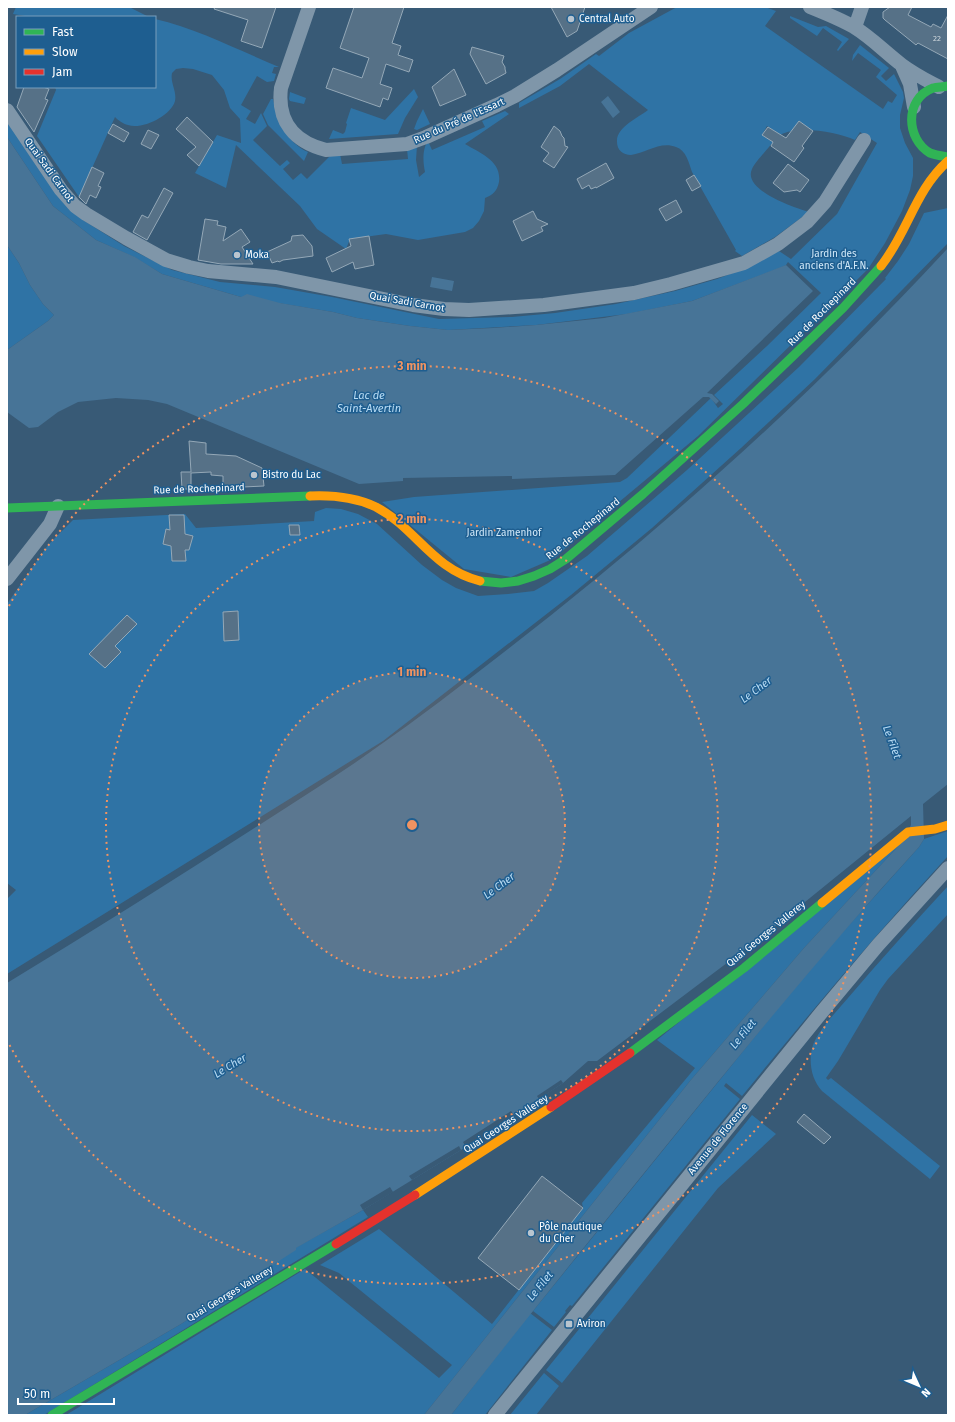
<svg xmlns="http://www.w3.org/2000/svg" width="955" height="1422" font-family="'Fira Sans',sans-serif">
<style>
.green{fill:#2f73a5}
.water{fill:#477497}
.pier{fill:#385a76}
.building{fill:#567187;stroke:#94a8b7}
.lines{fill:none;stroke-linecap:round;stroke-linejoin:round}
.street{stroke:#7f96a9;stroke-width:14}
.fast{stroke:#30b455;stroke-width:9}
.slow{stroke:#ff9f0a;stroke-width:9}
.jam{stroke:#e5322d;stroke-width:9}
.ring{fill:none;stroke:#f09361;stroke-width:2;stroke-dasharray:2 4}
.poi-dot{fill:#b9c5cf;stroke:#1e5e90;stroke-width:1.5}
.labels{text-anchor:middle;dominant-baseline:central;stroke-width:3;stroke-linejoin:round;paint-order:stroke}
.number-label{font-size:8px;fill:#d5dce1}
.poi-label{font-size:10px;fill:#fff;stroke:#1e5e90;text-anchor:start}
.street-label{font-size:10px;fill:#fff;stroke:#1e5e90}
.park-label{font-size:10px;fill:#d3eafa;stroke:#1e5e90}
.water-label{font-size:11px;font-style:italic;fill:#b9dcf4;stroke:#1e5e90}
.centre{fill:#f09361;stroke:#1e5e90;stroke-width:2}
.ring-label{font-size:12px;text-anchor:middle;font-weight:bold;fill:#f09361;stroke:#1e5e90;stroke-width:3;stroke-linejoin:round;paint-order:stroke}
</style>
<rect width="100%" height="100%" fill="#385a76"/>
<path class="green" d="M16 7H129L149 17H31L13 14Z
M677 7H765L776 11 765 26 883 109 888 101 892 103 897 95 876 77 881 70 858 53 852 61 853 55 860 45 889 68 881 76 886 81 894 74 903 92 904 98 900 115V128L905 143 913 158V176L910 190 902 211 885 243 868 269 698 436 582 533 555 558 511 577 464 569 382 502 414 497 620 482 627 478 711 398 718 408 723 404 714 395 767 346 821 293 788 262 786 265 780 268 692 301 627 314 536 325 448 330 410 326 357 318 333 312 241 297 162 274 134 257 96 240 53 206 7 137V122L83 220 124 246 172 270 220 282 275 287 332 297 439 319 512 317 555 313 616 304 675 291 717 279 746 268 779 251 791 259 837 214 877 143 860 132 855 140C837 132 798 125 780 135L767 126 762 135 773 142C768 149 755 162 752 169 742 190 795 208 809 212L775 237 742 256 735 251 736 250 692 172C689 163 686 150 676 147 660 141 646 153 631 155 623 155 617 150 617 142 616 127 638 118 648 110L589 64 560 86 519 108V103L560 79 596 54 599 56 629 33Z
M790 16 818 27 826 26 849 39 838 51 837 50 842 42 823 28 817 36 790 18Z
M155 19C198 29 238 50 279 67H274L272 73 276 74 274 81 267 82 257 76 241 105 251 111 246 119 255 124 261 113 267 126 253 140 280 166 287 160 290 163 283 169 293 180 301 173 307 179 331 155 340 154 342 164 408 159 407 149 417 146 416 160 419 177 425 172C423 163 422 149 428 141L432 150 485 127 482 121 505 111 509 114 465 144C480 153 502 161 499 182 497 191 493 195 485 198L484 211 479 221 473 228 465 232 418 240 386 234 350 239 346 249 317 229 300 206 236 145 226 188 195 173 217 135 241 143 240 119 230 108 224 90 212 75 193 69 183 68 176 69 172 73C170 83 177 91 175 101 171 116 142 130 128 125 123 124 118 120 115 117L79 197 37 136 56 90 55 87H155Z
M414 89 418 97 405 118 398 134 329 139 333 130 343 134 345 132 347 124 346 123 351 108 385 120Z
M290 92 306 98 304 104 290 101 289 99Z
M271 99H273C278 120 287 143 308 152L304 161 268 125 263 114Z
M423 109 430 124 417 130 414 129 417 121Z
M948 208V243L815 379 741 448 652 528 571 595 383 741 7 974V899L16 890 7 883V604L48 545 73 520 185 514 196 528 314 521 315 512 326 508 341 509 358 514 377 524 422 565 442 580 456 588 478 596 508 594 534 591 548 583 587 556 687 470 799 367 886 279 885 278 898 261 909 244 924 213Z
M7 245 19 263 30 285 43 304 54 315 48 321 7 350Z
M948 831V856C876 934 809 1014 742 1096L726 1083 724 1086 740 1099 572 1306 570 1305 565 1311 566 1312 554 1327 533 1311 778 1008 832 944 919 847 924 839Z
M903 841 804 948 690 1081 424 1415H66L305 1269 439 1378 452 1365 339 1273 320 1265 379 1229 492 1324 583 1208 582 1203 695 1068 657 1040Z
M948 886V914L888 979 880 990 838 1061 826 1078 828 1080 831 1078 940 1166 930 1179 822 1091C811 1079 808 1060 813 1045 819 1029 837 1011 848 998 880 960 914 923 948 886Z
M752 1115 776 1134 718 1188 562 1383 546 1370Z
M363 1210 368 1217 44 1415H25L181 1324 295 1248Z
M530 1313 552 1330 485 1415H451Z
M544 1373 559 1386 536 1415H510Z"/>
<path class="water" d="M608 96 620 112 613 118 601 102Z
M7 137 53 206 96 240 135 257 162 274 241 297 247 294 280 303 333 312 357 318 410 326 448 330 493 328 536 325 604 318 692 301 786 265 813 291 707 393 712 394 719 401 716 404 709 397H703L615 475 512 479V476L403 478V481L359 484 167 404 148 400 116 398 78 402 58 412 38 427 29 428 7 412V350L48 321 54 315 43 304 30 285 19 263 7 245Z
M948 248V784L923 804 924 839 919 847C832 942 751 1041 670 1141 596 1232 523 1323 451 1415H424L690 1081 804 948 903 841 911 825V816L768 932 597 1061H588L563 1083 461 1150 363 1210 296 1248V1250L181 1324 25 1415H7V983C95 930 181 875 267 820 302 797 339 775 373 750 419 718 463 684 508 649 665 527 813 394 948 248Z
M432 277 454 281 452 291 430 287Z"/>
<path class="pier" d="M561 1080 563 1083 539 1099 537 1096Z
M511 1111 514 1115 466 1147 463 1142Z
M459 1146 461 1150 412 1180 409 1176Z
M390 1187 393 1192 363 1210 360 1205Z"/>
<path class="building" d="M215 7H276L262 48 241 41 248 20 214 9Z
M354 7H404L392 43 401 46 398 55 413 60 409 72 386 64 380 84 392 88 388 100 383 98 380 107 326 88 333 68 362 78 369 58 340 48Z
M551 7H585L577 31 567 37Z
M890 7H912L908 15 931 27 933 24 941 28 948 15V59L918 43 916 45 885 20 883 18V12Z
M472 47 504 56 502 62 505 67V69L506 73 486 84 470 54Z
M454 69 466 95 440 106 432 87Z
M24 87H43L49 89 45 99 48 100 34 132 17 107Z
M187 117 213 142 199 166 187 155 196 147 176 129Z
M799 121 813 131 802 146 804 148 794 162 771 146 773 142 762 135 768 127 786 138Z
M113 124 129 133 124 142 108 133Z
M554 126 560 131 562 136 564 138 565 146 568 147 554 168 543 161 549 153 541 147Z
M148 130 159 135 151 149 141 144Z
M606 163 614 178 596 188V187L591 189 589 185 582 189 577 179Z
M788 164 809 180 800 192 797 190 784 192 773 183Z
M92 167 104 173 98 186 101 187 96 198 90 195 86 204 79 197Z
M694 175 701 186 692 191 686 180Z
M164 188 173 193 147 240 133 232 142 215 148 218Z
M676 200 682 212 666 221 659 209Z
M533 211 537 219 548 224 541 227 543 231 522 241 513 221Z
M205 219 218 221 217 225 226 227 223 241 241 229 250 242 242 247 253 264H221L198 260Z
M303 235 312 246 313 256 283 260 279 262 278 261 272 263 267 252 291 241 292 236Z
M369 236 374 265 355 269 353 262 332 272 326 258 351 246 349 239Z
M189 441 206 443V454L236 456 262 468 264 486 223 488V476L211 475V472L191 473V489H182L181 472H191Z
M169 515H184L185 534 193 536 189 550H185L186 561H172L171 546 163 544 166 529 170 530Z
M289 525H299L300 535H290Z
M238 611 239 640 224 641 223 612Z
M127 615 137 624 115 646 121 652 105 668 89 654Z
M804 1114 831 1137 824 1144 797 1122Z
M542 1176 583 1208 519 1290 478 1258Z"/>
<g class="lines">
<path class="street" d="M309 7 281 88C277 121 294 142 326 150L407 144 426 137 497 105 515 96 557 70 651 7
M810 7C825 13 840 19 854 27 872 38 886 53 902 65 914 74 926 80 939 87
M855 27 862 7
M902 66 910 84 914 107
M7 110 61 190 75 206 86 214 126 238 166 260 189 267 208 271 276 277 413 305 444 309 469 310 544 305 634 293 671 284 744 263 778 244 807 222 825 202 864 140
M7 579 50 524 58 506
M495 1415 821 1013 878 945 948 868"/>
<path class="fast" d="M948 86C943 87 937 87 933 88 904 99 906 139 930 153 935 155 942 156 948 157
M7 508 310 496
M480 581 501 583 518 581 534 576 550 569 566 559 643 494 743 404 843 308 881 266
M630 1053 744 968 822 903
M52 1415 336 1244"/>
<path class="slow" d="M881 266C908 232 915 190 948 161
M310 496C332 495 355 497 376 507 416 528 432 569 480 581
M822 903 908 832 935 829 948 825
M415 1195 551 1107"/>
<path class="jam" d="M551 1107 630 1053
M336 1244 415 1195"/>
</g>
<circle cx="412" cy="825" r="153" fill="#f09361" fill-opacity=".12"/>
<g class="ring">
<circle cx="412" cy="825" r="153"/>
<circle cx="412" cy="825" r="306"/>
<path d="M9 606A459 459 0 1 1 9 1044"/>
</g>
<g class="poi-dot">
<circle cx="571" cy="19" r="4"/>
<circle cx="237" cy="255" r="4"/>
<circle cx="254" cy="475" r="4"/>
<circle cx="531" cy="1233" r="4"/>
<rect x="565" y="1320" width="8" height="8" rx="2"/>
</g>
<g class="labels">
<g class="number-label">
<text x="937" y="38">22</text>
</g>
<g class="poi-label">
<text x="579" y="19">Central Auto</text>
<text x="245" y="255">Moka</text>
<text x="262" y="475">Bistro du Lac</text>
<text x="539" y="1227">Pôle nautique<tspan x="539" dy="12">du Cher</tspan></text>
<text x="577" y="1324">Aviron</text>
</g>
<g class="street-label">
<text transform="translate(459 121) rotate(-24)">Rue du Pré de l'Essart</text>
<text transform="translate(49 170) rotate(54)">Quai Sadi Carnot</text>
<text transform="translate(407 302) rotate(10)">Quai Sadi Carnot</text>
<text transform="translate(822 312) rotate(-45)">Rue de Rochepinard</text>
<text transform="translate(199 489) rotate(-2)">Rue de Rochepinard</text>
<text transform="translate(583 529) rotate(-39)">Rue de Rochepinard</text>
<text transform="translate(766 934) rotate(-39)">Quai Georges Vallerey</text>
<text transform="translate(506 1124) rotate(-33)">Quai Georges Vallerey</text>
<text transform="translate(718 1139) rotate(-51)">Avenue de Florence</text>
<text transform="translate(230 1294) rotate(-31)">Quai Georges Vallerey</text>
</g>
<g class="park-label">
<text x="834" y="254">Jardin des<tspan x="834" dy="12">anciens d'A.F.N.</tspan></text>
<text x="504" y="533">Jardin Zamenhof</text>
</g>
<g class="water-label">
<text x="369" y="395">Lac de<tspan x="369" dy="13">Saint-Avertin</tspan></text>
<text transform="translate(756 690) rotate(-37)">Le Cher</text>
<text transform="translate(892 742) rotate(70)">Le Filet</text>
<text transform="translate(499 886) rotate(-37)">Le Cher</text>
<text transform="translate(743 1034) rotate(-51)">Le Filet</text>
<text transform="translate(230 1066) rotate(-31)">Le Cher</text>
<text transform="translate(540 1286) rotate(-51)">Le Filet</text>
</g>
</g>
<circle cx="412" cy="825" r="6" class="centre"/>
<g class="ring-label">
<text x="412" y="370">3 min</text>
<text x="412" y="523">2 min</text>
<text x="412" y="676">1 min</text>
</g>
<rect width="955" height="1422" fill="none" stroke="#ffffff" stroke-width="16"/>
<rect x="16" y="16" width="140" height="72" fill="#1e5e90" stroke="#789ebc"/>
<rect x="24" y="29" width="20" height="6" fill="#30b455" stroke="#789ebc"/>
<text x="52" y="36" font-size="12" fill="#ffffff">Fast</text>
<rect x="24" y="49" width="20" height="6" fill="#ff9f0a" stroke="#789ebc"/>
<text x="52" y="56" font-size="12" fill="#ffffff">Slow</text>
<rect x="24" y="69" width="20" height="6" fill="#e5322d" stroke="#789ebc"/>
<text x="52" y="76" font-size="12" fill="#ffffff">Jam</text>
<g transform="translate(919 1386) rotate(134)" stroke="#1e5e90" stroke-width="3" paint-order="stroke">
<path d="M0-3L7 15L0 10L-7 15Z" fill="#ffffff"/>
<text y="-6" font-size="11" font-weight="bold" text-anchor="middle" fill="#ffffff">N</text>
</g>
<path d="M18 1398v6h96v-6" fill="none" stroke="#ffffff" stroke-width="2"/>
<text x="24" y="1398" font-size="12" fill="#ffffff" stroke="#1e5e90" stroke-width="3" paint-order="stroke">50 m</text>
</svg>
